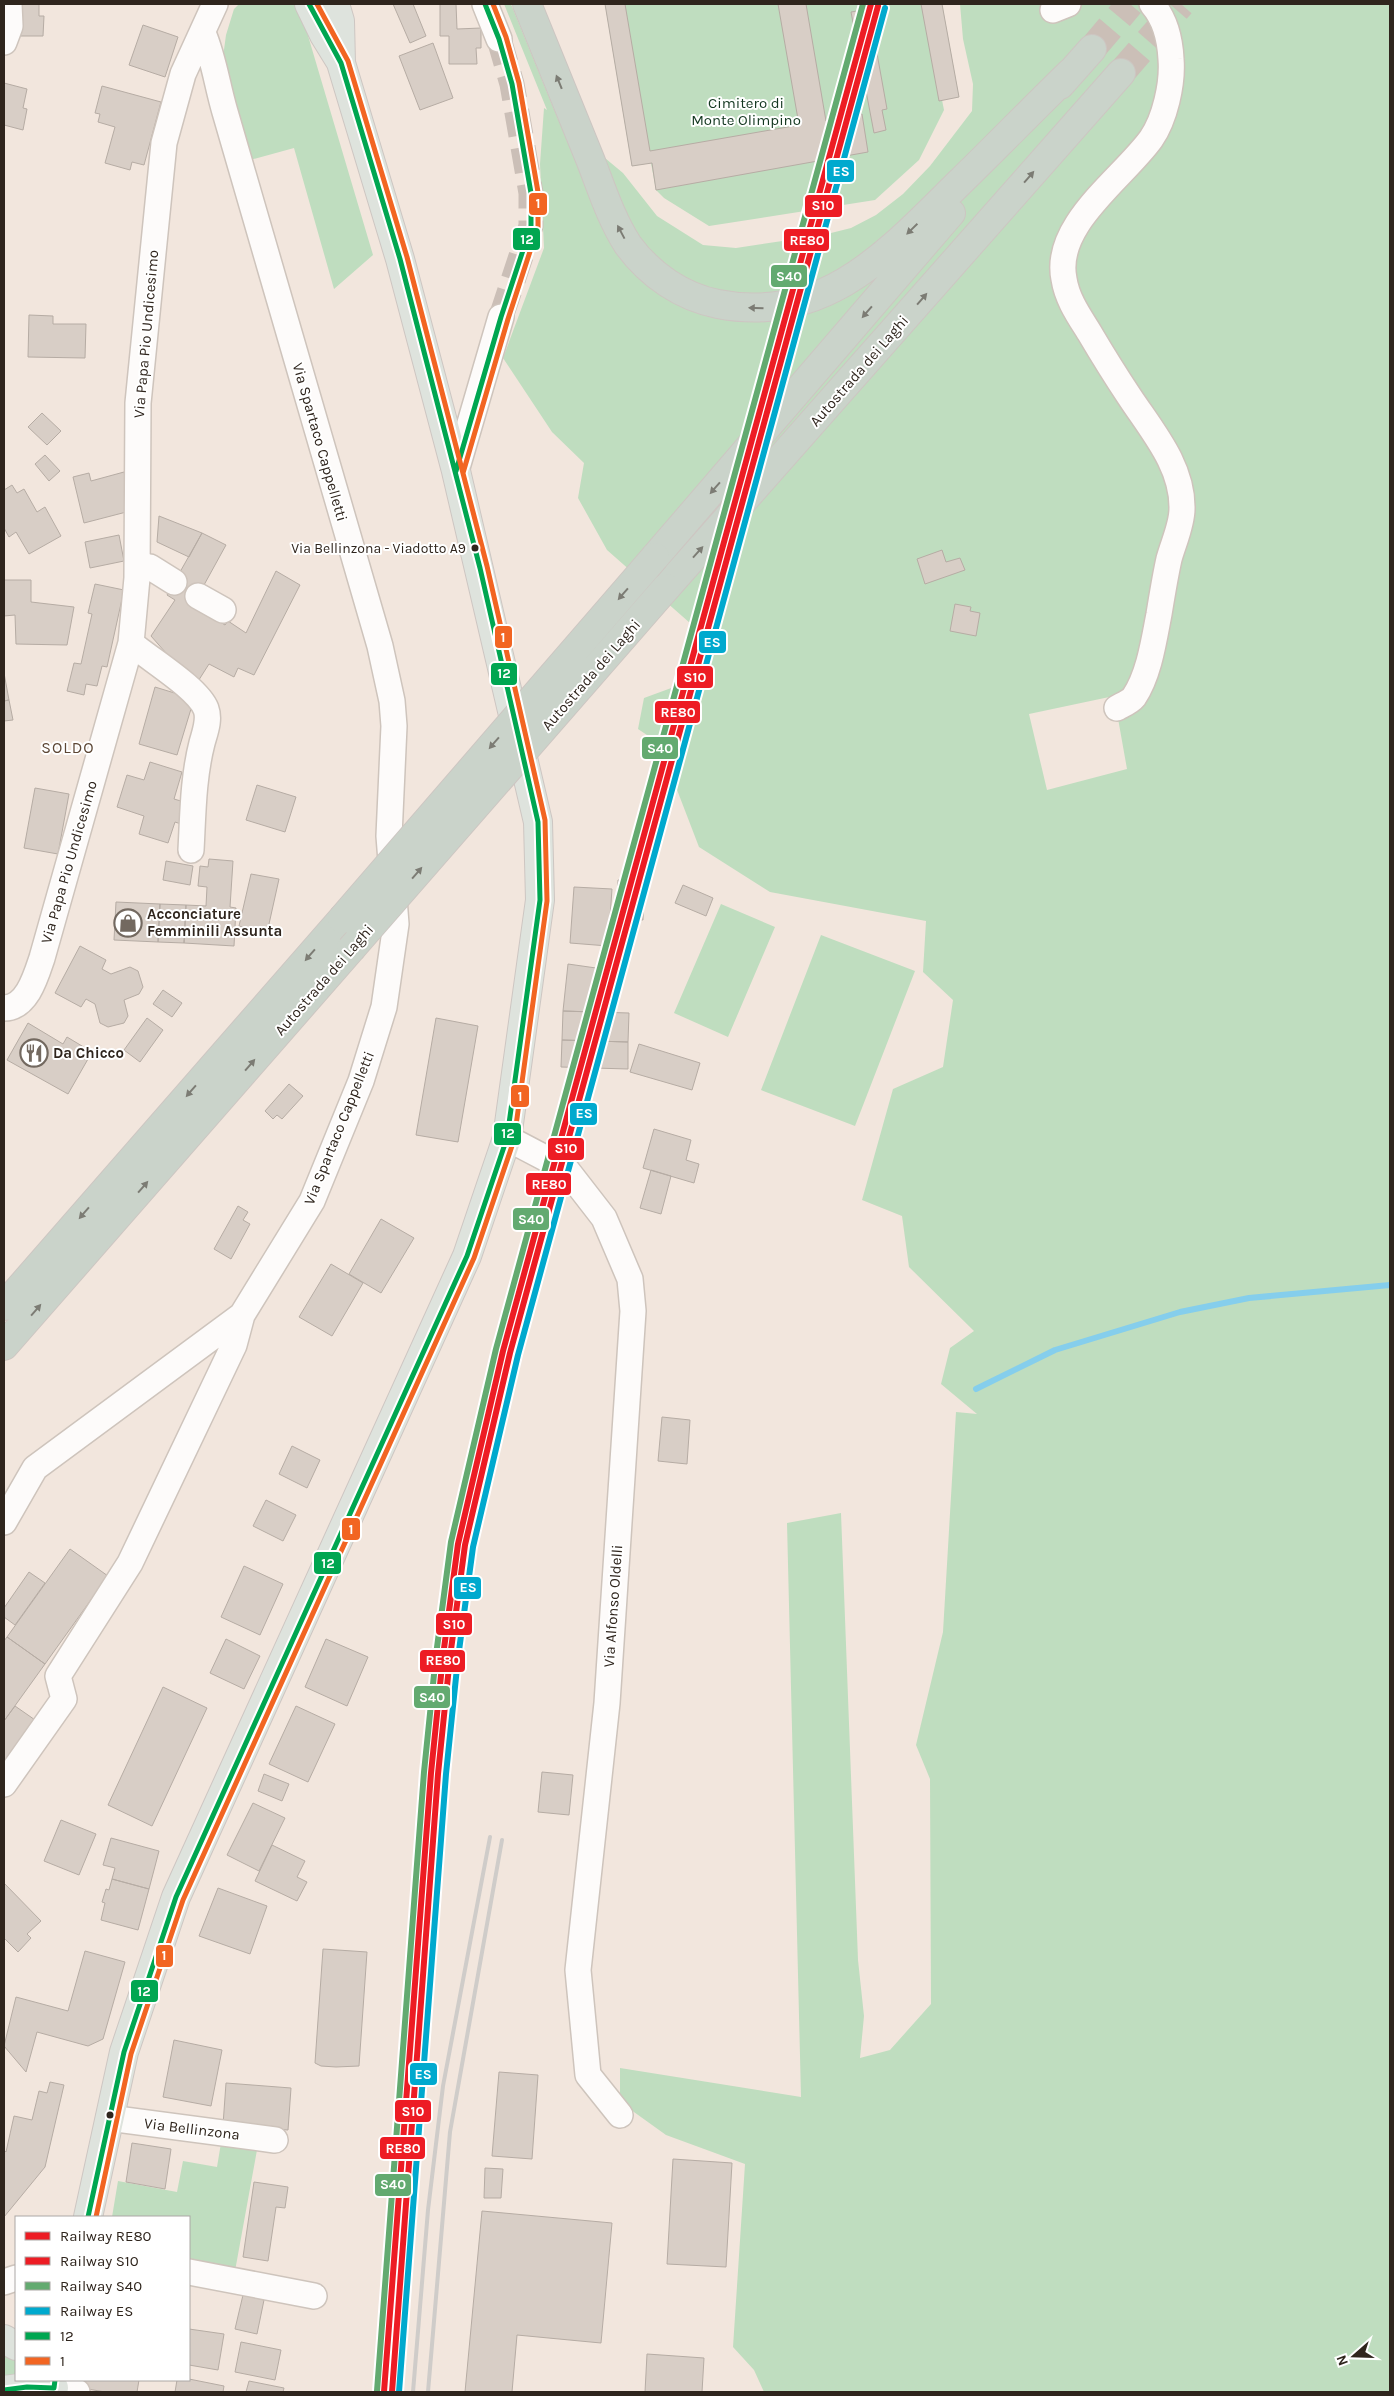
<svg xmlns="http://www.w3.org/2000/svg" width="1394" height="2396" font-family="Karla,sans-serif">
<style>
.green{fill:#bfddbf;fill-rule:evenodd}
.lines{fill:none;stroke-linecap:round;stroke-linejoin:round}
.stream{stroke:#85ceec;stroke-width:6}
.building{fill:#d8cec6;stroke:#b6aca4}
.minor-tunnel{stroke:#cbbfb7;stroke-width:25;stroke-dasharray:25 12;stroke-linecap:butt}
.highway-tunnel{stroke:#cbbfb7;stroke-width:28;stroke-dasharray:28 14;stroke-linecap:butt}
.minor-casing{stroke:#cec4bc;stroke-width:28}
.major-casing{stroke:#cdc6c2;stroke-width:30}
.highway-casing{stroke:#cdc6c2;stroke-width:30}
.minor{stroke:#fdfbfa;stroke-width:25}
.major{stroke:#dee3dd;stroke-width:28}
.highway{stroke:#cad3ca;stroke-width:28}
.rail{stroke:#cfccc9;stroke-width:4}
.highway-bridge-casing{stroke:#cdc6c2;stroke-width:30;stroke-linecap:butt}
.highway-bridge{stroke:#cad3ca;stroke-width:28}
.bus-1-casing{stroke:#fff;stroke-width:9}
.bus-2-casing{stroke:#fff;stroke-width:9}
.bus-1{stroke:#00a651;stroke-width:5}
.bus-2{stroke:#f26522;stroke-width:5}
.rail-1-casing{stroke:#fff;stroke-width:10}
.rail-2-casing{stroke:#fff;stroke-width:10}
.rail-3-casing{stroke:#fff;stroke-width:10}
.rail-4-casing{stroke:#fff;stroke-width:10}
.rail-1{stroke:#ed1c24;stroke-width:6}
.rail-2{stroke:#ed1c24;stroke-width:6}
.rail-3{stroke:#63aa70;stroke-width:6}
.rail-4{stroke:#00a9ce;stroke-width:6}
.oneway{fill:#7c7c74}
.bus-dot{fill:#2f251d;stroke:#fff;stroke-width:2}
.labels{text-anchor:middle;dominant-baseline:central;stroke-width:4;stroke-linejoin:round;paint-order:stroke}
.bus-label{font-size:14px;fill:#2f251d;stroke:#fff;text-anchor:end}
.park-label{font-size:15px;fill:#133720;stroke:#fff}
.street-label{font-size:15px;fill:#2f251d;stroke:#fff}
.poi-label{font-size:15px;font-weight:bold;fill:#2f251d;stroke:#fff;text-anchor:start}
.neighbourhood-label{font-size:16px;letter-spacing:1px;fill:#5d4735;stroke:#fff}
.line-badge{stroke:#fff;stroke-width:2}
.badge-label{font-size:14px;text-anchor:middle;font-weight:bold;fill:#fff}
</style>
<rect width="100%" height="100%" fill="#f2e6dd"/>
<path class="green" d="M239 4H296L301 12 373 255 334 289 294 148 250 160 223 57 226 35 234 9Z
M504 4H511L558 119 623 173 657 216 703 245 736 248 823 235 851 228 876 215 903 194 930 166 972 111 973 84 963 39 960 4H1390V2392H764L754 2370 733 2347 745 2164 666 2135 620 2102V2068L801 2097 787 1523 841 1513 858 1960 864 2016 860 2058 890 2050 931 2004 930 1779 916 1745 943 1632 956 1412 977 1414 941 1384 950 1348 974 1331 909 1267 902 1216 862 1200 893 1089 943 1067 953 1000 923 972 926 921 770 892 699 847 659 743 638 729 644 698 674 687 700 695 707 638 607 550 578 498 584 463 552 432 503 358 544 248 540 164 544 108 547 110ZM1114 696 1127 769 1047 790 1029 714Z
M605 4H942L959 97 942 100 944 110 919 160 875 200 709 226 664 198 656 190 651 163 632 166Z
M721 904 775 927 728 1037 674 1013Z
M821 935 915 971 855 1126 761 1090Z
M221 2143 257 2150 235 2271 189 2263V2217H112L118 2181 177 2192 183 2161 217 2167Z
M4 2351 16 2355V2378L4 2377Z"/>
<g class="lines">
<path class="stream" d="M976 1389 1055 1350 1180 1312 1249 1298 1390 1285"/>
</g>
<path class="building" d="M19 4H39V16H44L43 36H19Z
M393 4H413L426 36 410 43Z
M440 4H456L457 29 481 28V48H476L477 64H449V36H440Z
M605 4H625L650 151 799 125 778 4H806L826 121 862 114 868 152 656 190 652 163 632 166Z
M921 4H942L959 97 939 101Z
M869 9 887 109 882 110 886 130 874 133 851 12Z
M143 25 178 37 165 77 129 65Z
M433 43 453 98 420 110 399 56Z
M4 83 27 89 23 108 27 109 23 130 4 125Z
M102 86 161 102 144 165 132 162 130 170 105 163 115 127 98 122 100 114 95 113Z
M29 315 53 316V324H86L85 358 28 357Z
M42 413 61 431 47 445 28 427Z
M45 455 60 471 49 481 35 464Z
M124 472 134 510 84 523 73 477 89 473 91 481Z
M12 485 17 493 24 489 37 512 45 507 61 536 29 554 16 532 9 537 4 528V490Z
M159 516 202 533 189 557 157 542Z
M202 533 226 545 193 605 225 625 228 621 246 633 276 571 300 585 254 675 238 668 234 677 209 664 195 686 151 636 175 600 167 595Z
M119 535 124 561 90 568 85 542Z
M942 550 946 562 960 558 965 570 925 584 917 559Z
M4 580H31V602L74 607 67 645 16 644 15 615 4 616Z
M95 584 124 590 107 667 102 666 97 686 86 684 84 695 67 691 74 663 81 664 92 614 88 613Z
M955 604 971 607 970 611 980 613 976 636 950 631Z
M4 673 9 700 4 701Z
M155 687 194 699 177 755 139 744Z
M9 700 13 720 4 721V701Z
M150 762 182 772 174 799 191 804 184 825 175 822 168 843 139 834 144 816 117 807 127 775 144 780Z
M257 785 296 797 285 832 246 820Z
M35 788 69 794 58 854 24 848Z
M209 859 233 861 230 907 236 908 234 946 184 943 186 905 206 906 207 887 198 886 200 866 208 867Z
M166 861 193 866 190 885 163 880Z
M251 874 279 879 267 933 239 926Z
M618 880H644L643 920 617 919Z
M683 885 713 898 706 916 675 903Z
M574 887 612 889 608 946 570 943Z
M116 902 160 904 158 942 114 940Z
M160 904 186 905 184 943 158 942Z
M80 946 106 960 102 969 111 974 130 967 138 971 143 987 139 994 124 1000 128 1016 124 1023 108 1027 100 1023 95 1004 86 999 81 1007 55 993Z
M568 964 596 968 591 1012 563 1011Z
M163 990 182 1003 172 1017 153 1004Z
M563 1011 629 1013 628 1042 562 1040Z
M147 1018 163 1030 140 1062 124 1050Z
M436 1018 478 1026 458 1142 416 1135Z
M28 1023 63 1044 67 1037 92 1052 68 1094 7 1060Z
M562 1040 628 1042V1069L561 1067Z
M639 1044 700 1063 692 1090 630 1072Z
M289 1084 303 1096 282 1119 277 1115 273 1119 265 1111Z
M654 1129 691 1140 686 1160 699 1164 694 1183 643 1168Z
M651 1170 671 1176 661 1214 640 1208Z
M238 1206 248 1212 243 1220 250 1224 231 1259 214 1249Z
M381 1219 414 1238 381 1293 349 1274Z
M331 1264 363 1283 332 1336 299 1317Z
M662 1417 690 1420 687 1464 658 1461Z
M292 1446 320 1460 307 1488 279 1474Z
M266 1500 296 1515 283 1541 253 1526Z
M70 1549 108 1576 45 1664 7 1637Z
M244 1566 283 1584 260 1635 221 1617Z
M29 1572 45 1583 15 1625 4 1617V1608Z
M7 1637 45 1664 4 1721V1641Z
M226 1639 260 1656 244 1689 210 1673Z
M326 1639 368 1657 347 1706 305 1687Z
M163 1687 207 1708 152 1826 108 1805Z
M15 1706 38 1722 4 1769V1721Z
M296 1706 335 1724 308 1782 269 1764Z
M542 1772 573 1775 569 1815 538 1812Z
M264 1774 289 1784 282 1801 258 1791Z
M253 1803 285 1818 259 1871 227 1855Z
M61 1820 96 1834 79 1875 44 1861Z
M111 1838 159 1851 149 1889 112 1879 115 1868 103 1865Z
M272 1845 305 1861 297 1877 307 1882 297 1901 255 1881Z
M112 1879 149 1889 138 1930 101 1920 105 1903 102 1902 106 1889 109 1890Z
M4 1883 41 1921 27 1934 31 1938 18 1952 4 1938Z
M218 1888 267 1906 250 1954 199 1936Z
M323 1949 367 1952 359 2066 336 2067 321 2066 315 2063Z
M85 1951 125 1962 103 2039 88 2046 37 2032 26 2072 4 2046 16 1997 68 2011Z
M174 2040 222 2050 211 2106 163 2097Z
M499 2072 538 2075 532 2159 492 2156Z
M50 2082 64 2085 45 2167 4 2217V2150L6 2152 14 2116 32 2120 39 2091 47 2093Z
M226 2083 291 2088 288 2130 223 2125Z
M132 2143 171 2149 165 2189 126 2182Z
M673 2159 732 2163 726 2267 667 2264Z
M485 2168 503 2169 501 2198H484Z
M254 2182 288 2187 285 2208 276 2207 268 2261 243 2257Z
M482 2211 612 2223 601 2343 517 2335 512 2392H465Z
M243 2295 264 2300 257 2334 235 2329Z
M189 2329 224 2334 218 2370 189 2365Z
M241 2342 281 2350 275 2380 235 2372Z
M647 2354 704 2358 702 2392H645Z
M189 2379 224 2386 223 2392H175L177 2380Z
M83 2380H139L137 2392H105L82 2388Z
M249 2381 284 2388 283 2392H246Z"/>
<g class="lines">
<path class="minor-tunnel" d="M499 39 512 84 531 193V226L501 317"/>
<path class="highway-tunnel" d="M1092 49 1130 4
M1121 73 1181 4"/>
<g class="minor-casing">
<path id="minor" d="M485 4 499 39
M1053 10 1068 4
M4 42 10 26 9 4
M456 471 501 317
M150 567 174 582
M198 596 223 610
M131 643C149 659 198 688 206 709 210 720 205 732 202 743 193 778 193 814 191 850
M1117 708C1122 705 1130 702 1134 697 1149 675 1154 640 1159 614 1162 596 1165 577 1169 559 1173 544 1182 525 1182 509 1183 466 1152 431 1129 396 1115 375 1102 354 1089 332 1079 316 1067 299 1064 279 1053 225 1122 179 1151 139 1165 119 1173 83 1171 59 1170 39 1166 20 1152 4
M4 1008C27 1008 36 976 42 958L131 643 137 578 138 403 164 143 183 74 215 4
M507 1138 566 1169 604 1218 630 1279 633 1311 607 1703 578 1970 588 2075 620 2115
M4 1522 35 1468 242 1315 312 1201 361 1081 384 1007 396 924 389 836 394 726 392 701 380 646 225 112C217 85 214 59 203 33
M4 1784 64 1699 58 1676 130 1563 234 1345 242 1315
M109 2118 275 2140
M189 2272 314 2296
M4 2282 16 2278
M54 2388 77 2392"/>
</g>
<g class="major-casing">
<path id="major" d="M309 4 324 35 340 61
M88 2217 124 2052 176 1897 467 1256 507 1138 540 900 538 822 456 471 400 259 341 63 340 21 335 4
M4 2339 16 2346
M4 2390 27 2387 54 2388"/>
</g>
<g class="highway-casing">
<path id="highway" d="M527 4C548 56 569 107 590 159 601 187 611 219 628 245 650 275 682 297 718 304 825 325 889 252 958 184 996 147 1033 109 1071 72
M1060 85 1092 49
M655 557 951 213
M666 588 1121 73
M4 1306 342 919
M4 1346 351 949"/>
</g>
<use href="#minor" class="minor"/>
<use href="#major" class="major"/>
<use href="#highway" class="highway"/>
<path class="rail" d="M413 2392 428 2210 443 2086 490 1837
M428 2392 450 2132 502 1840"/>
<g class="highway-bridge-casing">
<path id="highway-bridge" d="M342 919 655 557
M351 949 666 588"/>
</g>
<use href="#highway-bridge" class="highway-bridge"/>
<g class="bus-1-casing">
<path id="bus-1" d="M456 471 501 317 531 226V193L512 84 499 39 485 4
M88 2217 124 2052 176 1897 467 1256 507 1138 540 900 538 822 480 568 400 259 341 63 309 4
M4 2390 27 2387 54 2388 55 2380"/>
</g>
<g class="bus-2-casing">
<path id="bus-2" d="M463 473 508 319 538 227V192L519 83 506 37 493 4
M96 2217 131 2054 183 1900 474 1258 514 1140 547 901 545 820 487 566 407 257 348 61 317 4"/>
</g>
<use href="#bus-1" class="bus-1"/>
<use href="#bus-2" class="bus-2"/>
<g class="rail-1-casing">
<path id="rail-1" d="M384 2392 431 1773 443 1656 458 1544 503 1351 871 4"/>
</g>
<g class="rail-2-casing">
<path id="rail-2" d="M392 2392 438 1774 450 1657 465 1545 510 1353 878 6"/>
</g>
<g class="rail-3-casing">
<path id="rail-3" d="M377 2391 424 1772 436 1655 451 1542 496 1349 863 4"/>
</g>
<g class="rail-4-casing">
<path id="rail-4" d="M399 2392 446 1774 458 1658 473 1547 518 1355 885 8"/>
</g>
<use href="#rail-1" class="rail-1"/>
<use href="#rail-2" class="rail-2"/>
<use href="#rail-3" class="rail-3"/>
<use href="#rail-4" class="rail-4"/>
</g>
<defs><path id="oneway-solid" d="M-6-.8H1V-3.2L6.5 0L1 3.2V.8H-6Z" transform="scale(1.25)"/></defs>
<g class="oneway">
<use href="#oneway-solid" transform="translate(559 82) rotate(-112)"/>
<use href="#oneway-solid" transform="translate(1029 177) rotate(-49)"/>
<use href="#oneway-solid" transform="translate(912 229) rotate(136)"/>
<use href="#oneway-solid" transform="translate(621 232) rotate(-118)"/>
<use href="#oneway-solid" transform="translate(922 299) rotate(-49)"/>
<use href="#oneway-solid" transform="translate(756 308) rotate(-179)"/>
<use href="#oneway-solid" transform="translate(867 312) rotate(131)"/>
<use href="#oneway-solid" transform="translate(715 488) rotate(131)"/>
<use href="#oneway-solid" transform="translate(698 552) rotate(-48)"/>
<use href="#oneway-solid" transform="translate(623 594) rotate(131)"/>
<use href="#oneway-solid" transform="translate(494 743) rotate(131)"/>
<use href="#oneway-solid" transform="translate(417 873) rotate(-49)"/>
<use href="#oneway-solid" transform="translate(310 955) rotate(131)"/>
<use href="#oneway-solid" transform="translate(250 1065) rotate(-49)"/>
<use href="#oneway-solid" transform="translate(191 1091) rotate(131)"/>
<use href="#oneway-solid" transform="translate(143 1187) rotate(-49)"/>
<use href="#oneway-solid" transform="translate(84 1213) rotate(131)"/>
<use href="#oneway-solid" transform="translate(36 1310) rotate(-49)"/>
</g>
<defs>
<g id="shop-ring" transform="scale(1.4375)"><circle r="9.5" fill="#fff" stroke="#736960" stroke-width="1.5"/><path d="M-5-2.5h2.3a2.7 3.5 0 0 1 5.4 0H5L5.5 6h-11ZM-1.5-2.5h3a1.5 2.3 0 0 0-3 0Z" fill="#736960"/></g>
<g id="restaurant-ring" transform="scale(1.4375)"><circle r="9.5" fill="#fff" stroke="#736960" stroke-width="1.5"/><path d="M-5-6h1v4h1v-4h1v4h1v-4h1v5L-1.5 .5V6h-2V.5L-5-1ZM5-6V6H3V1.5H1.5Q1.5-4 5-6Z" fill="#736960"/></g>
</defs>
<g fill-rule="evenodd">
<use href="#shop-ring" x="128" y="923"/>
<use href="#restaurant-ring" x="34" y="1053"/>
</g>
<g class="bus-dot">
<circle cx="475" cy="548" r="4.5"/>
<circle cx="110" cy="2115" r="4.5"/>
</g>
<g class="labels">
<g class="bus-label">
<text x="466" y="548">Via Bellinzona - Viadotto A9</text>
</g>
<g class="park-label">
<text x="746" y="103">Cimitero di<tspan x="746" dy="17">Monte Olimpino</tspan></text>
</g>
<g class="street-label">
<text transform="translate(146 334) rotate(-85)">Via Papa Pio Undicesimo</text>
<text transform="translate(859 371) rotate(-49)">Autostrada dei Laghi</text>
<text transform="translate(320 442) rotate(74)">Via Spartaco Cappelletti</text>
<text transform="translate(591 675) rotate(-49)">Autostrada dei Laghi</text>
<text transform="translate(69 862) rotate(-74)">Via Papa Pio Undicesimo</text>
<text transform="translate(324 980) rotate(-49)">Autostrada dei Laghi</text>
<text transform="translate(339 1128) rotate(-68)">Via Spartaco Cappelletti</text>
<text transform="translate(613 1606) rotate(-86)">Via Alfonso Oldelli</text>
<text transform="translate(192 2129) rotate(7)">Via Bellinzona</text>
</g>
<g class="poi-label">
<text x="147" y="914">Acconciature<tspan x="147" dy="17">Femminili Assunta</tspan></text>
<text x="53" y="1053">Da Chicco</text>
</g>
<g class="neighbourhood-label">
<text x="68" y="747">SOLDO</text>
</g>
</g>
<g class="line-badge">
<rect x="826" y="159" width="29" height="24" rx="5" fill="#00a9ce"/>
<rect x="528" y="192" width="20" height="24" rx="5" fill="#f26522"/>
<rect x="804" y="194" width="39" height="24" rx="5" fill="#ed1c24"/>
<rect x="512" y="227" width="29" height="24" rx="5" fill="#00a651"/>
<rect x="783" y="228" width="47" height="24" rx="5" fill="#ed1c24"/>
<rect x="770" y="264" width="38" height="24" rx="5" fill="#63aa70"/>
<rect x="494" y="625" width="19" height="24" rx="5" fill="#f26522"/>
<rect x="698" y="630" width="29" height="24" rx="5" fill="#00a9ce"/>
<rect x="490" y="662" width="28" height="24" rx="5" fill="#00a651"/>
<rect x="676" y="665" width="38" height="24" rx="5" fill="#ed1c24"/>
<rect x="654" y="700" width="47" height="24" rx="5" fill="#ed1c24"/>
<rect x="641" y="736" width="38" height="24" rx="5" fill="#63aa70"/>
<rect x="510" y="1084" width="20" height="24" rx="5" fill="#f26522"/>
<rect x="569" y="1102" width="29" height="24" rx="5" fill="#00a9ce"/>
<rect x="493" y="1122" width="29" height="24" rx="5" fill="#00a651"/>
<rect x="547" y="1137" width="38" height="24" rx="5" fill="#ed1c24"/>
<rect x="525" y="1172" width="47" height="24" rx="5" fill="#ed1c24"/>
<rect x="512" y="1207" width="38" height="24" rx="5" fill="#63aa70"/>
<rect x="341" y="1517" width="20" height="24" rx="5" fill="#f26522"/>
<rect x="313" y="1551" width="29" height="24" rx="5" fill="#00a651"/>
<rect x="453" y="1576" width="29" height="24" rx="5" fill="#00a9ce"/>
<rect x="435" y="1612" width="38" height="24" rx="5" fill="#ed1c24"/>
<rect x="419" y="1649" width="47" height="24" rx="5" fill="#ed1c24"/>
<rect x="413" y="1685" width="38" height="24" rx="5" fill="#63aa70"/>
<rect x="155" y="1944" width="19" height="24" rx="5" fill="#f26522"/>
<rect x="130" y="1979" width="29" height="24" rx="5" fill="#00a651"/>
<rect x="409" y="2062" width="29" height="24" rx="5" fill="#00a9ce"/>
<rect x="394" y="2099" width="38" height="24" rx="5" fill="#ed1c24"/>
<rect x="379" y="2136" width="47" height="24" rx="5" fill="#ed1c24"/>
<rect x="374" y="2173" width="38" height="24" rx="5" fill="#63aa70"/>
</g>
<g class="badge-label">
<text x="841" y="176">ES</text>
<text x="538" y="208">1</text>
<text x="823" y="210">S10</text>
<text x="527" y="244">12</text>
<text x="807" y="245">RE80</text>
<text x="789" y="281">S40</text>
<text x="503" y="642">1</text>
<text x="712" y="647">ES</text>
<text x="504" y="678">12</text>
<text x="695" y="682">S10</text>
<text x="678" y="717">RE80</text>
<text x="660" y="753">S40</text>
<text x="520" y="1101">1</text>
<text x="584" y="1118">ES</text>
<text x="508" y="1138">12</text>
<text x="566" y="1153">S10</text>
<text x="549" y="1189">RE80</text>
<text x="531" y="1224">S40</text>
<text x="351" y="1534">1</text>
<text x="328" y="1568">12</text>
<text x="468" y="1592">ES</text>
<text x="454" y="1629">S10</text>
<text x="443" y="1665">RE80</text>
<text x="432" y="1702">S40</text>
<text x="164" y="1960">1</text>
<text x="144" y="1996">12</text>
<text x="423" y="2079">ES</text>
<text x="413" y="2116">S10</text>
<text x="403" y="2153">RE80</text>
<text x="393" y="2189">S40</text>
</g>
<rect width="1394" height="2396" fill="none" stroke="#2f251d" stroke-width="10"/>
<rect x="15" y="2216" width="175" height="165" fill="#ffffff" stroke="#aca8a5"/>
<rect x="25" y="2232" width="25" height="8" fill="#ed1c24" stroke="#aca8a5"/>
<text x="60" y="2241" font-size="15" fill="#2f251d">Railway RE80</text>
<rect x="25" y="2257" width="25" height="8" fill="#ed1c24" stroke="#aca8a5"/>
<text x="60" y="2266" font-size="15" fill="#2f251d">Railway S10</text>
<rect x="25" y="2282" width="25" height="8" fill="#63aa70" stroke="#aca8a5"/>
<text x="60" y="2291" font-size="15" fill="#2f251d">Railway S40</text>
<rect x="25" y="2307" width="25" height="8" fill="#00a9ce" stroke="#aca8a5"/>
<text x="60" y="2316" font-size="15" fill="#2f251d">Railway ES</text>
<rect x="25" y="2332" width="25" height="8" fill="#00a651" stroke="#aca8a5"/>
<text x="60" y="2341" font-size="15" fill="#2f251d">12</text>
<rect x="25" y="2357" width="25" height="8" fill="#f26522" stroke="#aca8a5"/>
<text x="60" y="2366" font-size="15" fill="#2f251d">1</text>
<g transform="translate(1354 2356) rotate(250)" stroke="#ffffff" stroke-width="4" paint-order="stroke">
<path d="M0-4L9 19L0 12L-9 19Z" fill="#2f251d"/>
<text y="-8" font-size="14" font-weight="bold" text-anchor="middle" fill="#2f251d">N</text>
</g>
</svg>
